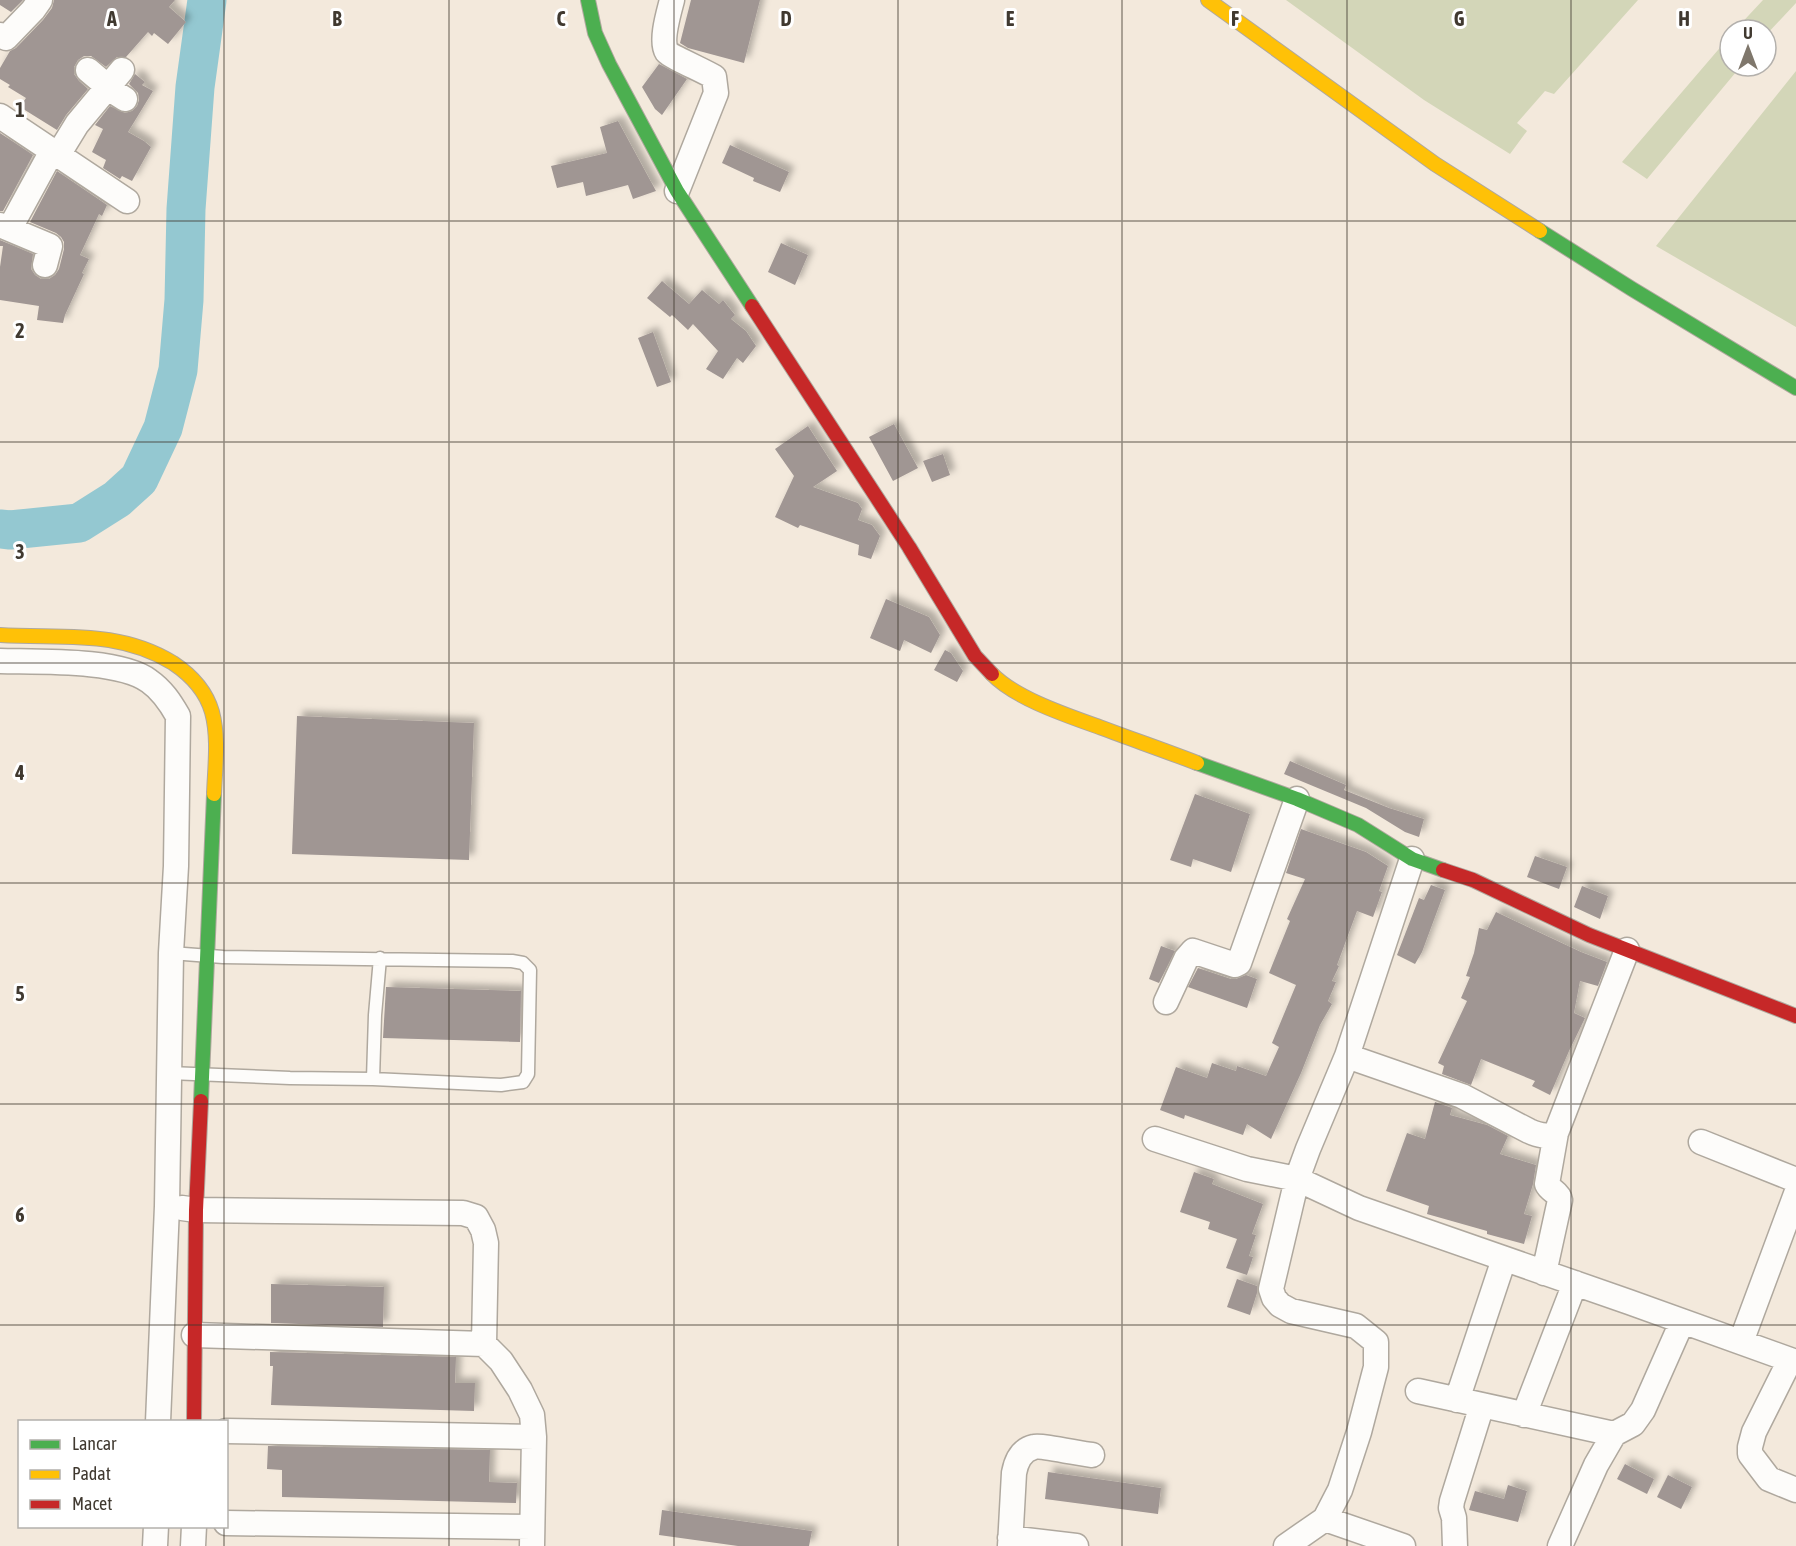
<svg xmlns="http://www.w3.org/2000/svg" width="1796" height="1546" font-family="'Asap Condensed',sans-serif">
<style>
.green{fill:#d3d6b8}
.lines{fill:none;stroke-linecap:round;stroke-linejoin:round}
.river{stroke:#94c8d1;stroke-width:39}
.building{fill:#a09693;filter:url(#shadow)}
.lane-casing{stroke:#afa89e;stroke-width:15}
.street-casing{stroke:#afa89e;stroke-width:27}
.fast-casing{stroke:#afa89e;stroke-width:16}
.slow-casing{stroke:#afa89e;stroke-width:16}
.jam-casing{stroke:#afa89e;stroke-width:16}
.lane{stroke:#fdfcfa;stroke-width:12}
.street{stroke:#fdfcfa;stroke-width:24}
.fast{stroke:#4caf50;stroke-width:14}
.slow{stroke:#ffc107;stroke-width:14}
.jam{stroke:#c62828;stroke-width:14}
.grid{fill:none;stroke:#403930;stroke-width:1.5;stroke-opacity:0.55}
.grid-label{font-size:20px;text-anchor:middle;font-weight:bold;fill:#403930;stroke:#fff;stroke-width:6;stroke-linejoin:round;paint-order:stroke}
</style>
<defs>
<filter id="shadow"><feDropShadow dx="5.5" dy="-5.5" stdDeviation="3" flood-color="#0004"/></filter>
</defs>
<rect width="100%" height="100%" fill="#f3e9dc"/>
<path class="green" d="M1286 0H1638L1554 94 1545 91 1517 123 1527 131 1510 154 1424 100Z
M1763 0H1796V3L1766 35V30H1735Z
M1730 36V66H1741L1647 179 1622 162Z
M1796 71V327L1656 246Z"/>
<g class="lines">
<path class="river" d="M0 529 10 530 79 523 117 499 139 479 163 428 178 370 184 300 186 209 195 87 207 0"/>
</g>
<path class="building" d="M0 0H23L11 12 0 5Z
M54 0H175L169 7 186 22 168 44 154 33 152 36 148 32 126 57H117L106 67 91 56H84L78 60 74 67V74L79 81 88 89 66 115 57 130 20 107 26 98 8 87 10 85 0 79V68L10 51 16 48 43 20 52 8Z
M691 0H760L744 63 688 48 680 43Z
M659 64 687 79 662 115 655 109 642 87Z
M135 74 145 82 142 85 153 91 128 132 144 141 151 147 132 181 122 176 120 179 103 168 106 160 92 152 103 129 95 125 110 106 125 113 132 111 137 106 139 100 138 93 129 84Z
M618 121 656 191 633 199 628 185 586 196 583 182 557 188 551 166 607 153 600 127Z
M0 133 33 155 3 211H0Z
M730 145 789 172 780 192 753 181 754 178 722 163Z
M57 171 107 205 102 216 99 214 80 255 89 259 82 273 84 274 65 315 63 323 37 320 39 306 0 300V267L3 246H0V240L33 254 31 269 35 275 41 279H49L55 275 59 269 64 249V242L61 237 56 233 30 222Z
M781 243 808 255 795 285 768 272Z
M662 281 689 304 702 290 719 304 723 300 735 315 731 319 746 331 756 346 743 363 737 358 723 379 706 369 718 351 693 324 688 330 672 315 670 317 647 298Z
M653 332 671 382 657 387 638 338Z
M894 424 918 468 893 481 869 437Z
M808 426 837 471 813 487 858 503 862 509 858 520 872 525 880 536 871 559 858 555 859 545 800 525 798 528 775 517 794 476 775 449Z
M943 454 950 475 932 482 923 461Z
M886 599 929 617 940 635 931 653 904 640 900 651 870 638Z
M945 650 951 653 963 671 957 682 934 670Z
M297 716 474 723 469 860 292 854Z
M1290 761 1346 785 1344 790 1389 808 1424 819 1419 837 1405 832 1366 808 1284 774Z
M1195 794 1250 814 1231 872 1193 859 1191 867 1170 860Z
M1301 829 1366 852 1388 866 1379 891 1382 892 1373 917 1357 911 1337 965 1339 966 1332 981 1336 982 1328 1001 1332 1004 1320 1025 1301 1073 1271 1139 1247 1124 1243 1135 1185 1115 1184 1119 1160 1110 1176 1067 1207 1078 1212 1063 1236 1071 1237 1066 1266 1076 1279 1047 1272 1043 1296 985 1269 973 1290 921 1287 919 1305 879 1286 873Z
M1535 856 1567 867 1559 889 1527 877Z
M1431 885 1445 890 1422 952 1415 964 1397 955 1419 898 1424 900Z
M1582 886 1608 896 1600 919 1574 907Z
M1496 912 1581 952 1607 962 1598 986 1580 981 1574 1013 1585 1018 1569 1051 1550 1095 1532 1086 1535 1081 1481 1059 1471 1085 1442 1074 1444 1066 1438 1063 1467 1001 1461 998 1470 977 1466 976 1474 953 1479 928 1487 930Z
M1161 946 1175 951 1159 983 1149 979Z
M1198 968 1231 979H1236L1246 975 1257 979 1247 1008 1188 987Z
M386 987 521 991 520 1042 383 1038Z
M1435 1102 1452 1108 1450 1115 1487 1125 1508 1136 1500 1154 1536 1165 1533 1184 1524 1214 1532 1216 1524 1244 1487 1234V1231L1427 1214 1429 1206 1386 1191 1407 1133 1425 1139Z
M1194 1172 1214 1179 1212 1184 1263 1204 1252 1234 1256 1235 1249 1256 1253 1257 1247 1275 1226 1268 1237 1239 1208 1229 1210 1222 1180 1212Z
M1237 1279 1257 1286V1293L1250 1315 1227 1307Z
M271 1284 384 1287 383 1327 271 1323Z
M270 1352 456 1357 455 1383H475L474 1411 271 1405 273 1366H270Z
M268 1446 490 1450 489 1482 517 1483 516 1503 282 1497V1470L267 1469Z
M1625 1464 1654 1479 1647 1494 1617 1479Z
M1048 1472 1161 1488 1158 1514 1045 1499Z
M1668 1475 1692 1487 1681 1509 1657 1497Z
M1508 1485 1527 1491 1518 1522 1469 1510 1475 1491 1504 1499Z
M662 1510 812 1531 809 1546H738L659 1535Z"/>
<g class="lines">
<g class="lane-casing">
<path id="lane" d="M169 1073 290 1078 373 1079 501 1085 523 1082 528 1074 530 970 523 963 512 961 223 957 171 953
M373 1079 375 1015 380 958"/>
</g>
<g class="street-casing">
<path id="street" d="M672 0C669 12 660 41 667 52 670 56 706 72 714 77L716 93 677 191
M0 35 6 38 33 10 40 0
M88 70 114 92 125 99
M0 116 127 201
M58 155 77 124 122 70
M0 225 50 246 45 265
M10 228 52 151
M0 661C38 662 120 659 149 681 162 690 170 702 178 716L176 866 171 953 167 1206 158 1422
M1412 859 1347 1056 1308 1149 1297 1179 1359 1208 1629 1302 1796 1362
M1166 1002 1186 959 1193 951 1235 965 1239 963 1297 799
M1347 1056 1462 1096 1529 1131C1538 1135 1547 1138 1556 1133L1627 950
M1155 1139 1247 1169 1297 1179 1271 1289 1274 1298 1280 1305 1291 1311 1356 1326 1376 1342V1367L1359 1432 1340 1490 1325 1519 1286 1546
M1701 1142 1796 1180
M182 1208 196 1210 463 1213 476 1217 483 1230 486 1243 484 1344
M1544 1273 1560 1200C1559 1192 1550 1191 1547 1184L1556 1133
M194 1335 484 1344 501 1361 520 1390 532 1415 534 1437 532 1546
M1741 1342 1796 1194
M1790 1360 1754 1432 1750 1447V1454L1769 1479 1796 1490
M1418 1391 1614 1434
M1457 1400 1504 1259
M1524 1415 1575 1283
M226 1431 534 1437
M1325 1519 1403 1546
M226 1523 532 1527
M1010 1538 1076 1546
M155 1546 156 1526
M193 1546 194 1526
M1010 1546 1014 1473C1016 1462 1021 1450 1034 1447 1041 1445 1081 1454 1092 1455
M1455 1546 1454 1518 1451 1508 1452 1501 1482 1405
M1560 1546 1596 1465 1614 1434 1633 1424 1643 1410 1682 1322"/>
</g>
<g class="fast-casing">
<path id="fast" d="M588 0 595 33 609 64 677 191 752 306
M1540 231 1632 289 1796 388
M1197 763 1297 799 1358 825 1412 859 1443 870
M201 1101 214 794"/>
</g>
<g class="slow-casing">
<path id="slow" d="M1208 0 1435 164 1540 231
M0 635C61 639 118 629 173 663 191 675 206 691 212 712 219 738 215 767 214 794
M992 674C1016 699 1069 716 1102 728 1134 740 1166 751 1197 763"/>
</g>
<g class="jam-casing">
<path id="jam" d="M752 306 909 547 975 656 992 674
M1443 870 1473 880 1589 935 1796 1016
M194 1422 196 1210 201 1101"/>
</g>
<use href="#lane" class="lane"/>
<use href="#street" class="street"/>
<use href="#fast" class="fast"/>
<use href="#slow" class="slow"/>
<use href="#jam" class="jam"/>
</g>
<path class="grid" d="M224 0V1422M449 0V1546M674 0V1546M898 0V1546M1122 0V1546M1347 0V1546M1571 0V1546M0 221H1796M0 442H1796M0 663H1796M0 883H1796M0 1104H1796M0 1325H1796M224 1526V1546"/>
<g class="grid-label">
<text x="112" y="26">A</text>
<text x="337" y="26">B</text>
<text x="561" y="26">C</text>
<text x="786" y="26">D</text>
<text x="1010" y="26">E</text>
<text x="1235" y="26">F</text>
<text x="1459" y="26">G</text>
<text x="1684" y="26">H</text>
<text x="20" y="117">1</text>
<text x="20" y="338">2</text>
<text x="20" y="559">3</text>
<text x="20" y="780">4</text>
<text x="20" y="1001">5</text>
<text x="20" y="1222">6</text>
</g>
<rect x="18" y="1420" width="210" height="108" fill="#ffffff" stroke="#b3b0ac" stroke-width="1.5"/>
<rect x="30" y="1440" width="30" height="9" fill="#4caf50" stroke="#b3b0ac" stroke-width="1.5"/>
<text x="72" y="1450" font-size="18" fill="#403930">Lancar</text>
<rect x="30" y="1470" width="30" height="9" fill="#ffc107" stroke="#b3b0ac" stroke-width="1.5"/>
<text x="72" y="1480" font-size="18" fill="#403930">Padat</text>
<rect x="30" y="1500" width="30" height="9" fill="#c62828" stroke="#b3b0ac" stroke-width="1.5"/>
<text x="72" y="1510" font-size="18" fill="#403930">Macet</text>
<g transform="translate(1748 48)"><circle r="28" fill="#ffffff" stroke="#b3b0ac" stroke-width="1.5"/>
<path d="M0-4.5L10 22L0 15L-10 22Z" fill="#7f776c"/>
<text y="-9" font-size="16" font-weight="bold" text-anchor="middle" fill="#403930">U</text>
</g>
</svg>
